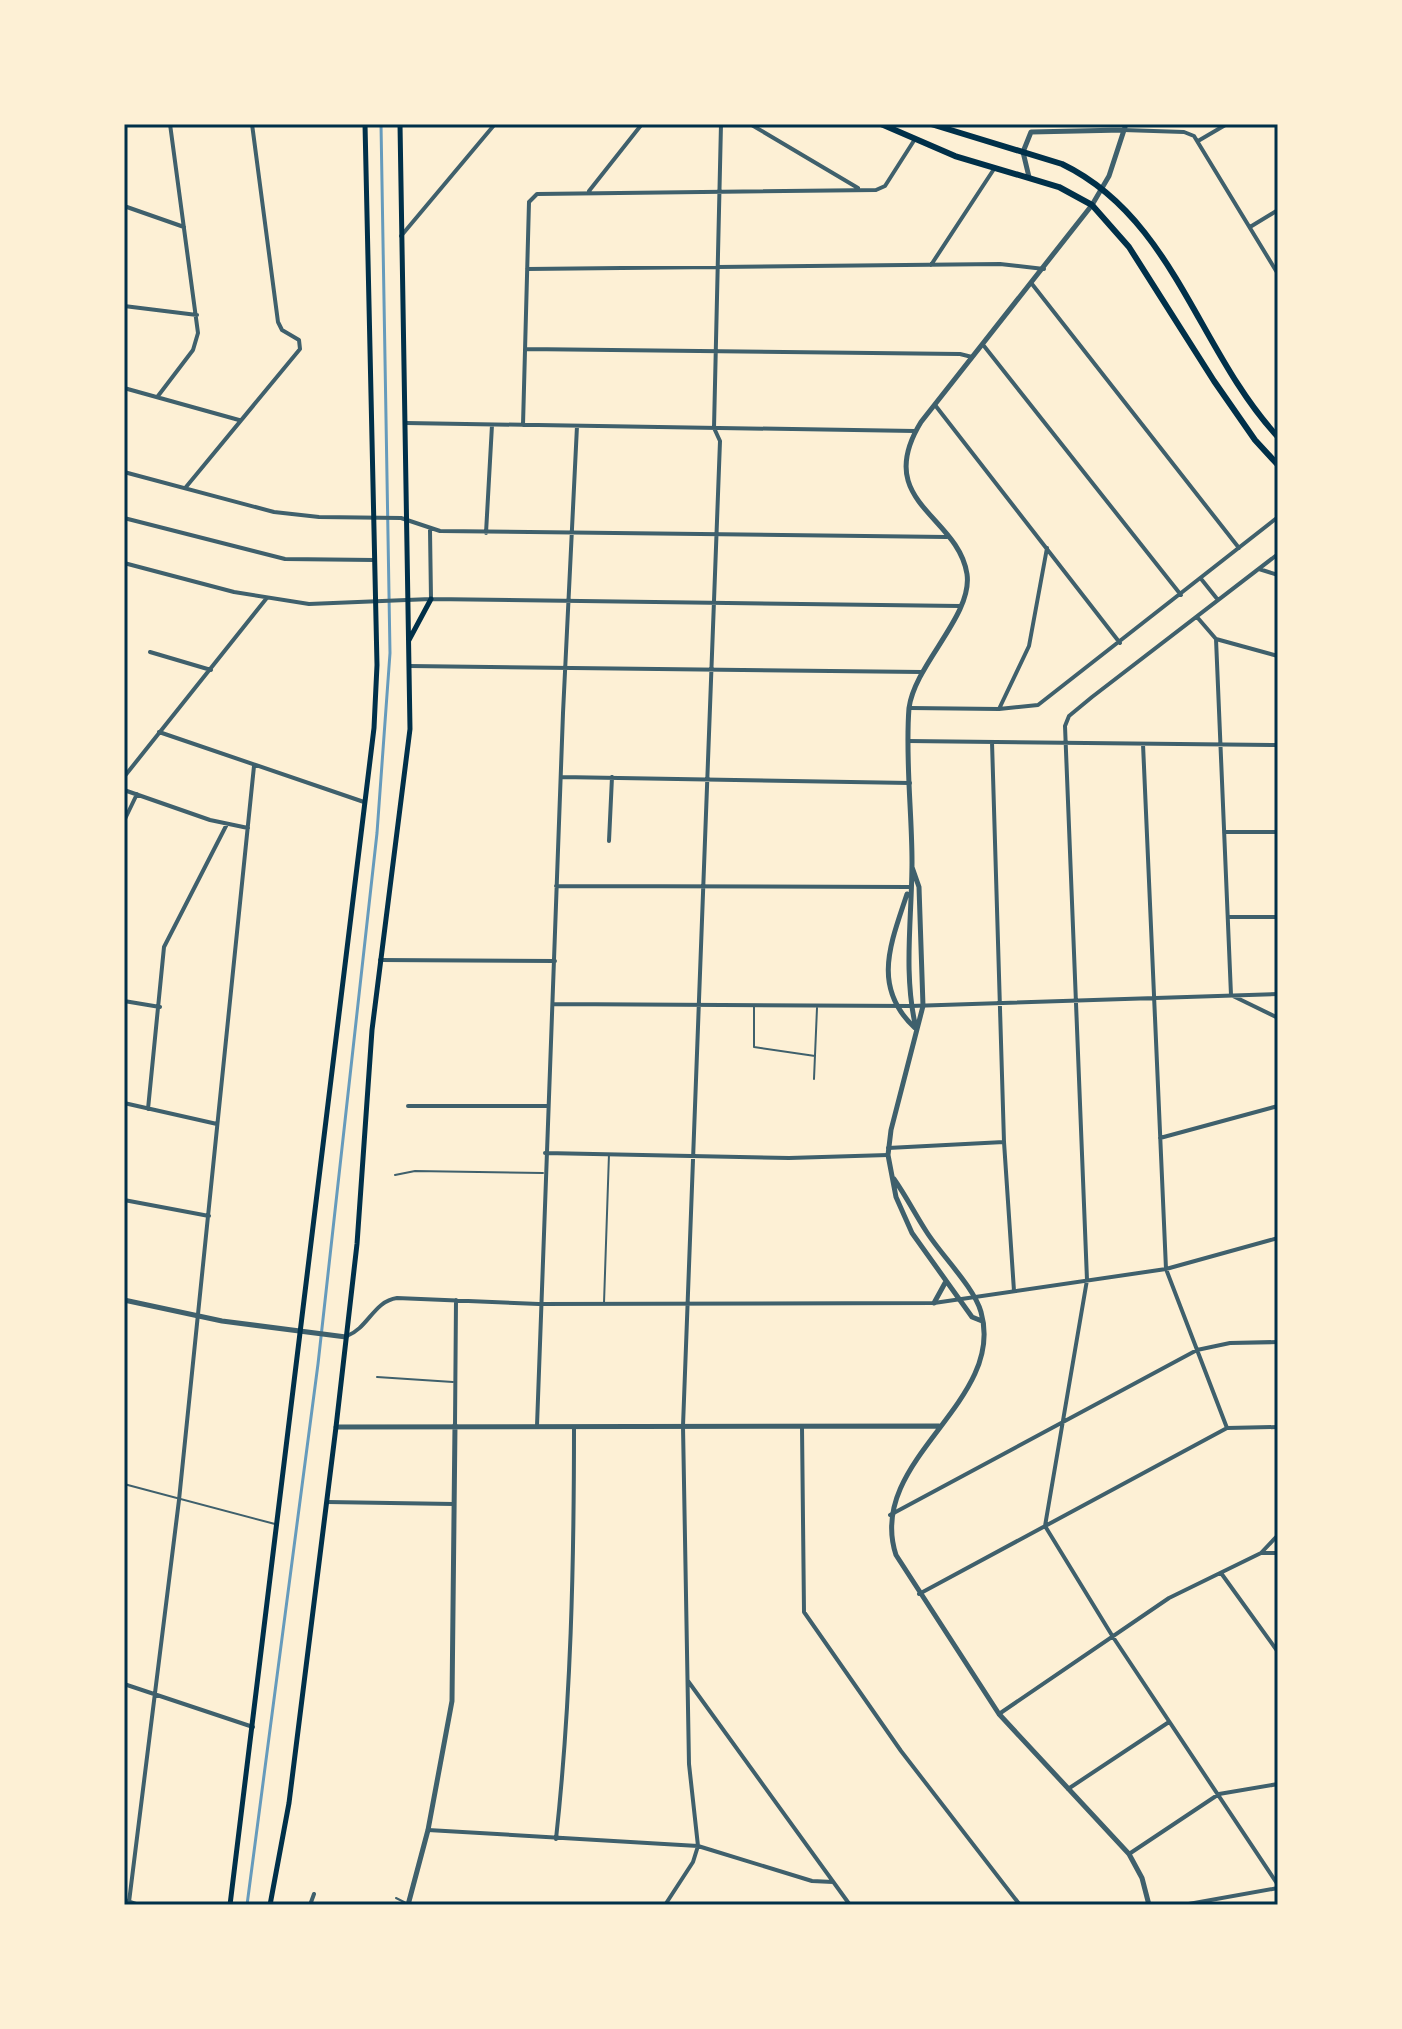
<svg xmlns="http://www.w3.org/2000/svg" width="1402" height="2029" font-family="'Varela Round',sans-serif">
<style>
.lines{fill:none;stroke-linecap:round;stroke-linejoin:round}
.stream{stroke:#669bbc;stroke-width:3}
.service{stroke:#3f606c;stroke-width:2}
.minor{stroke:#3f606c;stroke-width:4}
.tertiary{stroke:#3f606c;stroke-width:5}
.secondary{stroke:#003049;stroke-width:5}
.primary{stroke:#003049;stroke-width:6}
.neatline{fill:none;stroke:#003049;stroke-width:3}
</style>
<rect width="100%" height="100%" fill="#fdf0d5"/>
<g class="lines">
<path class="stream" d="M247 1905 318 1364 377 833 390 653 381 124"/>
<path class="service" d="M754 1007V1047L815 1056
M814 1079 817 1008
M395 1175 415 1171 543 1173
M604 1303 609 1154
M377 1377 453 1382
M124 1484 275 1524
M396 1898 406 1903"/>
<path class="minor" d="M750 124 858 188
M1123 130 1184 132 1194 136 1278 274
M1198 141 1227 124
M589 191 642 124
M124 206 184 227
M1250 227 1278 210
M401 236 495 124
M931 265 994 169
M527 269 1000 264 1044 269
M1032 284 1239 548
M124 306 197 315
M984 346 1181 595
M525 349 960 354 972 357
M124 388 239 420
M158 396 193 350 198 333 170 124
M935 405 1120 643
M406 423 915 431
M523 425 529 202 537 194 876 190 885 186 915 139
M124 472 274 512 319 517 401 518 440 531 947 537
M186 487 300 349 299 340 282 330 278 322 252 124
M124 518 285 559 374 560
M430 530 431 599
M486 533 492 425
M1278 554 1092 697 1069 716 1065 726 1087 1280 1045 1526 1113 1637 1278 1885
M124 563 234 592 309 604 431 599 960 606
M1259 569 1278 575
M1202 580 1218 600
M1197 617 1216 639 1278 656
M1216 639 1231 995
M150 652 211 670
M409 666 922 672
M910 708 999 709 1038 705 1278 517
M999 709 1029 646 1047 548
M159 732 364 802
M908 741 1278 745
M992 742 1004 1142 1014 1291
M1143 744 1166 1269 1227 1428
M124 777 266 599
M561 777 910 783
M124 790 210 820 248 828
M124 821 137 794
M1224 832H1278
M609 841 612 777
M556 886 909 887
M1228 917H1278
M380 960 555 961
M1233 996 1278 1018
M124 1001 160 1007
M553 1004 911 1006 1278 994
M124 1103 217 1124
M408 1106H547
M148 1109 164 947 227 824
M1160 1138 1278 1106
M888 1148 1004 1142
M545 1153 789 1158 888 1155
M124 1200 209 1216
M347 1336C368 1328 374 1301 397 1298L539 1304 934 1303 1166 1269 1278 1238
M455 1425 456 1300
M537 1426 563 713 577 426
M802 1427 804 1612 901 1751 1020 1905
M327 1502 454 1504
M890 1515 1197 1350 1230 1343 1278 1342
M1261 1553H1278
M1221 1573 1278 1652
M919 1594 1227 1428 1278 1427
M688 1681 850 1905
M124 1684 253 1727
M999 1714 1169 1598 1261 1553 1278 1535
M1068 1789 1169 1722
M428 1830 698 1846 812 1881 833 1882
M556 1839C571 1702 574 1565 574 1427
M1129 1854 1219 1794 1278 1784
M124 1900 139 1905
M129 1902 179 1500 254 766
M310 1905 314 1894
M665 1905 693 1862 698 1846 689 1764 683 1426 720 441 714 428 721 124
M1183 1905 1278 1888"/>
<path class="tertiary" d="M1029 177 1023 152 1031 132 1123 130
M912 867 919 887 923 1006 891 1130 888 1155 896 1197 912 1233 972 1317 982 1321
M907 894C891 943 871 987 915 1028
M916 1028C903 974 912 917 912 862 912 811 905 759 909 708 915 664 973 615 967 574 958 515 872 502 921 422L1092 205 1109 176 1126 124
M894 1179C906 1196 915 1214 926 1231 941 1255 974 1287 981 1312 1007 1403 865 1460 896 1555L999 1714 1129 1854 1142 1878 1149 1905
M124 1300 222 1321 346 1337
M934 1303 945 1283
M336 1427 939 1426
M408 1905 428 1830 452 1701 455 1425"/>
<path class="secondary" d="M409 640 431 599
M230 1905 374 728 377 665 365 124
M270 1905 289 1803 336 1427 357 1244 372 1030 410 729 400 124"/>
<path class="primary" d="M881 124 955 156 1059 187 1092 205 1129 247 1214 381 1255 440 1278 465
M931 124 1062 164C1174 218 1198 351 1278 437"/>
</g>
<rect width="1402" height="2029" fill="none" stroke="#fdf0d5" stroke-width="252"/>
<rect x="126" y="126" width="1150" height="1777" class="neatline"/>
</svg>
